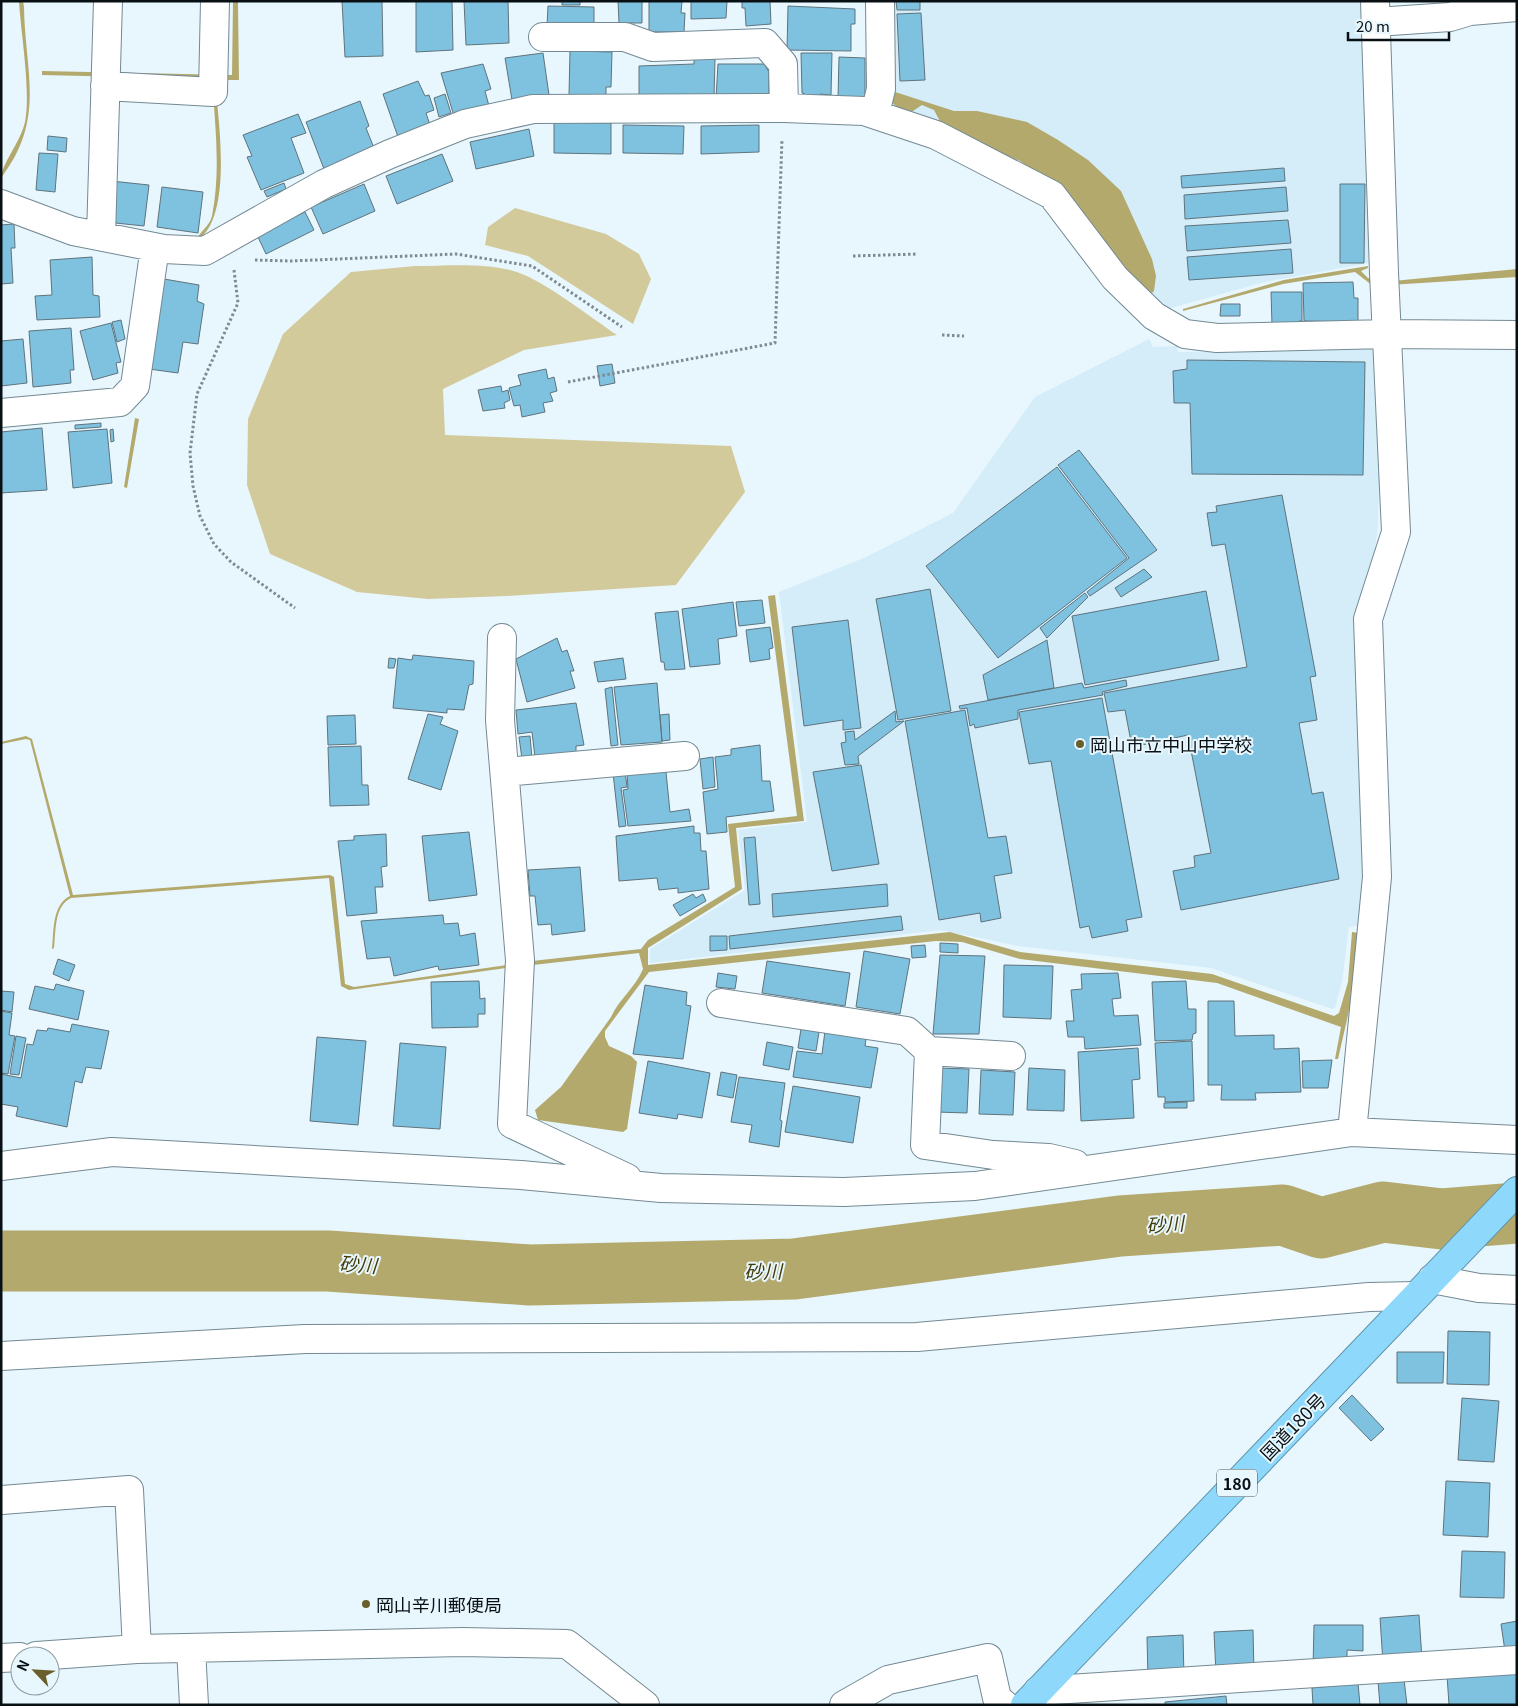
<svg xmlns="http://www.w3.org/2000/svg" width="1518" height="1706" font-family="Georgia,'Noto Sans JP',serif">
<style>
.built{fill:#d4edf9}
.green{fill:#d3ca9c}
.water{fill:#b4a96d}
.pier{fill:#e8f7fe}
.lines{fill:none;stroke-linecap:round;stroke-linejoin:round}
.river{stroke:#b4a96d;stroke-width:61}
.building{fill:#7fc2e0;stroke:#5e737d}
.street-casing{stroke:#738993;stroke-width:30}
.highway-casing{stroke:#5f93aa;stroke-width:30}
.path{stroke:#7e8a8f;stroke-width:3;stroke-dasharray:2.5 2.5;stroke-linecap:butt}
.street{stroke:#fff;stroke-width:28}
.highway{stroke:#8ed9fb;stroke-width:28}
.poi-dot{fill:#695f2c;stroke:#e8f7fe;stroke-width:2}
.labels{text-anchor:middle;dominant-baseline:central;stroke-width:4;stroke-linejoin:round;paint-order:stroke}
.shield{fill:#e8f7fe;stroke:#4b555a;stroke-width:1}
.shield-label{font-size:16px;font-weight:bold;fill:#081014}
.poi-label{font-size:18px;fill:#081014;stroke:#e8f7fe;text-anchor:start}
.street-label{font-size:18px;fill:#081014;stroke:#e8f7fe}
.water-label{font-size:19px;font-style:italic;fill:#433a08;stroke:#e8f7fe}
</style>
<rect width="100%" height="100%" fill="#e8f7fe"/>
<path class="built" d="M891 1H1364L1369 263 1265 282 1167 309 1133 281 1052 189 890 110 888 91 896 85Z
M1149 339 1153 347 1177 346 1178 352 1373 349 1382 357 1378 525 1363 666V881L1358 926 1349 927 1342 982 1335 1008 1332 1009 1211 968 1018 946 941 930 650 963V949L745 890 738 830 807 822 779 592 864 558 953 513 1035 397Z"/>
<path class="green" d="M515 208 606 234 639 254 651 279 633 324 528 256 485 245 488 227Z
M415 266C448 266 485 262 517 272 546 282 590 317 617 335L524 350 443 389 445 435 731 446 745 492 676 585 507 596 428 599 357 592 270 554 247 485 248 419 283 334 351 272Z"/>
<path class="water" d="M19 1H23L24 7C25 73 46 119 1 178 1 165 21 141 25 122 31 91 21 35 19 1Z
M233 1H238L239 80H215C218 118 234 219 196 241 198 233 210 226 212 216 221 170 215 125 212 79L42 75V71L232 75Z
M889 90 954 111H977L1027 122 1058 140 1088 160 1121 191 1152 259 1156 276 1154 291 1152 293 1131 276 1048 181 1020 161 955 134 943 127 934 110 922 105 910 113C898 109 889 104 889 90Z
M1368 266V268L1361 271 1368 278 1393 281 1517 269V277L1373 286 1355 272 1283 284 1183 311V309L1284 280Z
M135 418 139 419 127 488 124 487Z
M775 595 804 821 736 828 742 889 648 948V965L950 932 1020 952 1212 974 1334 1016 1339 1013 1348 982 1352 932 1359 933 1356 980 1338 1059H1335L1341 1027 1217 983 1020 959 962 942 936 941 649 972 605 1031V1037L609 1046 631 1056 637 1062 627 1129 623 1132 538 1120 535 1110 561 1087 611 1017C619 999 635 988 643 969L639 953 533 965 532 961 641 949 648 940 735 887 728 824 797 816 768 596Z
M26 736 32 739 73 895 330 875 334 877 345 984 354 987 507 965 506 968 349 990 341 986 329 878 71 898C54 906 56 931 54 948L52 949C54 930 52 905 70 896L30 740 26 739 1 744V742Z
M1517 1204V1222L1431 1224 1401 1216 1388 1215 1334 1241 1300 1240 1312 1220 1341 1216 1367 1207 1444 1213Z"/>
<path class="pier" d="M1517 1202V1224L1442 1226 1458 1209Z"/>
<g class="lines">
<path class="river" d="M1 1261H328L530 1275 794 1269 1120 1226 1283 1215 1321 1228 1383 1212 1442 1219 1517 1213"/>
</g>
<path class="building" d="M342 1H382L383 56 345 57Z
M416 1H452L453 50 416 52Z
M464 1H508L509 43 466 45Z
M562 1H580V5H562Z
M618 1H642V23H619Z
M649 1H682L681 13H685L684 32H649Z
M691 1H727L726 18 691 19Z
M742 1H770L771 24 746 26 745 8H742Z
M896 1H920V10H897Z
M548 6 594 7V26H547Z
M788 6 855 9V24H851V51L787 50Z
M921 13 925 80 900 81 897 14Z
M570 51 612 52 611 87H606V96L569 95Z
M543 53 549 95 512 100 505 58Z
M801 53H832L831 95 820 94V98H806L805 94 802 93Z
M839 57 865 58V97L838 98Z
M694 58H715L714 98 639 97V66L694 64Z
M483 64 491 89 485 91 489 106 454 116 441 73Z
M718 64H764L769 72V98H716Z
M418 81 425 96 429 95 434 110 426 113 430 125 398 137 383 94Z
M445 94 451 113 439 117 434 98Z
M360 101 369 126 366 128 374 148 324 169 306 122Z
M298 114 306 133 291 138 304 173 261 190 247 157 252 156 243 135Z
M554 122 611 123V154L554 153Z
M623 125 684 126 683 154 623 153Z
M759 125V152L701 154V126Z
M529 129 534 156 476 169 470 142Z
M48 136 67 138 66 152 47 150Z
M39 153 58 154 55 192 36 190Z
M442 154 453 181 397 204 386 176Z
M1284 168 1285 181 1182 188 1181 176Z
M111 181 149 185 144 226 106 222Z
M284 183 286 189 267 197 264 191Z
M364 184 375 211 323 234 311 207Z
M1340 184H1365L1364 263H1340Z
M162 187 203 192 198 233 157 227Z
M1286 187 1288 211 1185 219 1184 195Z
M305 212 314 230 266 254 257 235Z
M1288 220 1291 243 1187 251 1185 226Z
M14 224 15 248H11L13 283 1 284V225Z
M1291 249 1293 273 1189 280 1187 257Z
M92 257 93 295 99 296 100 317 37 320 35 296 52 295 50 260Z
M164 279 199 285 197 301 204 304 198 344 183 342 178 373 149 369Z
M1353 282 1354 298H1358V322L1304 321 1303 283Z
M1271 292H1302V321H1299V326L1272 325Z
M1221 304H1240V316H1220Z
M121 320 125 339 117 342 112 322Z
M111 323 121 362 116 363 118 373 93 380 80 331Z
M71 328 74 370H70L71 383 33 387 29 331Z
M23 339 27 383 1 386V341Z
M1187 360 1365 362 1363 475 1192 474 1190 403H1174L1173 371 1187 369Z
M612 364 615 383 600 386 597 366Z
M546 369 548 379 554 377 557 391 550 393 553 401 543 403 545 412 522 417 520 405 514 406 509 388 521 385 518 375Z
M501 386 502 392 508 390 510 400 504 403 505 408 483 411 478 390Z
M101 423V427L75 429V425Z
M42 428 47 490 1 493V432Z
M107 429 112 483 73 488 68 432Z
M113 429 114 441 111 442 110 430Z
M1079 450 1157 550 1090 596 1087 592 1129 558 1058 465Z
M1057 467 1127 558 998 658 926 566Z
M1282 495 1316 676 1310 677 1317 720 1299 723 1312 794 1323 792 1339 879 1181 910 1173 871 1195 867 1194 856 1211 853 1188 735 1132 747 1125 710 1108 712 1104 693 1247 667 1225 544 1212 546 1207 513 1217 512 1216 506Z
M1144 569 1152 577 1121 597 1115 588Z
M930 589 951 711 898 720 876 599Z
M1206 591 1219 660 1085 685 1072 616Z
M1085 593 1088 597 1047 638 1040 628Z
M762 600 765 623 739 626 736 602Z
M733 602 737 636 718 639 720 664 690 667 682 609Z
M678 611 685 669 665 670 664 662H661L655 613Z
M848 620 861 728 843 730V720L804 726 792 627Z
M770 627 773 648 769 649 770 659 750 662 746 630Z
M557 638 562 652 567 650 574 671H570L575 688 527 702 516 659Z
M1047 640 1054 688 988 700 983 675Z
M413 655 474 661 473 684 469 685 464 710 447 709V713L393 708 398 658 412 660Z
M389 658 396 659 394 668H388Z
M623 658 626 679 598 682 594 662Z
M1126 680 1127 686 1102 692 1103 695 1018 710V719L975 728 974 724 970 726 967 708 960 709 959 706 1082 683 1084 688Z
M657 683 662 742 621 745 614 687Z
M612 687 618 745 611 746 605 689Z
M1102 698 1142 917 1126 920 1128 931 1092 938 1089 926 1080 928 1051 761 1029 764 1019 712Z
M576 703 584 745 576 746V753L535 757 532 732 518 734 516 710Z
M965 710 988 838 1006 836 1012 873 994 876 1001 918 981 922 980 913 939 920 905 721Z
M895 711 896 722 904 721 858 756 859 764 845 765 841 743 846 742 845 732 854 731 855 740Z
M428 714 443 717 440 724 458 731 441 790 408 779Z
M669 714 670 740 662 741 660 715Z
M355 715 356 744 328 745 327 716Z
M530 736 532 758 522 759 519 737Z
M760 745 762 781H770L774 811 726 817 727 832 707 834 703 792 718 789 715 757 731 755V749Z
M361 746 362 785H368L369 805 330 806 328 747Z
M713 757 715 787 703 789 700 759Z
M861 765 879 864 832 871 813 772Z
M651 768V773L666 772 670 812 689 809 691 821 628 826 623 790 628 789 627 771Z
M625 771 627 787 621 788 626 826 619 827 613 773Z
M694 826V833H700L701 851H706L709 889 678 893V888L659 890 657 878 619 881 616 836Z
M469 832 477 895 429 901 422 836Z
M386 834 387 866 381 867 383 887H375L377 913 347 916 338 841 354 840V836Z
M755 837 760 904 749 905 744 838Z
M580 867 585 931 552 935 551 924 538 925 535 896H530L528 870Z
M887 884 888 906 773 917 772 894Z
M693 894 696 898 703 894 706 901 680 916 673 905Z
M443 915 444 924 458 923 460 936 475 933 479 965 439 970 438 966 394 976 390 957 367 959 361 921Z
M901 916 903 930 730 949 729 936Z
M710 936H727V950L710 951Z
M940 943 958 944V953L940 952Z
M925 945 926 957 912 958 911 946Z
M864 951 910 959 900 1014 856 1007Z
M940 955 985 956 979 1034H933Z
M58 959 75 965 69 981 53 974Z
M767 961 850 973 845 1006 762 993Z
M1004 965 1053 966 1051 1019 1003 1017Z
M718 973 737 976 735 989 716 987Z
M1118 973 1121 998 1112 999 1114 1016 1138 1015 1141 1045 1085 1049 1084 1037H1068L1066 1021H1074L1071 990 1082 989 1081 974Z
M479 981 480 999 485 998V1014H478V1027L432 1028 431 982Z
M1186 981 1188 1009H1196V1033L1193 1034 1192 1040 1155 1041 1152 982Z
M56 984 84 991 78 1020 29 1009 35 986 54 990Z
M645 985 687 992 686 1005 691 1006 683 1059 633 1054Z
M1 991 14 992 12 1012 1 1010Z
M1208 1001H1234L1235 1036 1274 1035V1049L1299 1048 1301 1092 1255 1093 1256 1100H1221L1222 1085H1208Z
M1 1011 12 1013 9 1035 15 1036 8 1074 1 1073Z
M72 1024 109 1031 101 1069 86 1067 82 1083 75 1081 67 1127 16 1116 18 1107 1 1104V1074L21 1078 27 1044 33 1045 37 1030 47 1031 48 1028 70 1032Z
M801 1029 819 1032 816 1051 798 1048Z
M825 1031 866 1039 865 1046 878 1048 871 1088 793 1077 797 1051 822 1054Z
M16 1036 26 1038 19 1075 10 1074Z
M317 1037 366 1041 358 1125 310 1121Z
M1192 1041 1194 1101 1165 1102V1097H1158L1155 1043Z
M767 1042 793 1047 789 1070 763 1065Z
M400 1043 446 1047 440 1129 393 1126Z
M1138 1048 1140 1079 1132 1080 1134 1118 1081 1121 1078 1052Z
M1332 1060 1328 1088H1303L1302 1061Z
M648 1061 710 1073 702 1118 678 1114 677 1119 639 1113Z
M938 1068 969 1069 967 1113 936 1112Z
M1029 1068 1065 1070 1064 1111 1027 1110Z
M981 1070 1015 1072 1013 1115 979 1114Z
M721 1072 737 1075 733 1098 717 1095Z
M739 1077 785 1083 780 1120 782 1121 779 1147 749 1142 752 1125 731 1122Z
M793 1086 860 1097 853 1143 785 1132Z
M1187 1102V1108H1164V1103Z
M1448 1331 1490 1332 1489 1385 1447 1384Z
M1397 1352H1444L1443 1383H1397Z
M1352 1395 1384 1429 1371 1441 1339 1408Z
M1462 1398 1499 1401 1494 1462 1458 1460Z
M1446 1481 1490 1483 1488 1537 1443 1535Z
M1462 1551 1505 1552 1504 1598 1460 1597Z
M1419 1615 1422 1659 1383 1663 1380 1618Z
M1517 1621V1650L1505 1651 1501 1624Z
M1314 1625H1363V1651L1347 1650V1668H1313Z
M1253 1630 1254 1673 1216 1674 1214 1632Z
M1183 1635 1184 1678H1148L1147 1637Z
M1517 1671V1705H1449L1447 1675Z
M1404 1679 1407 1705H1380L1378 1682Z
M1358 1683 1360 1705H1313L1312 1688Z
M1226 1696 1227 1705H1165V1702Z"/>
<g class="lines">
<g class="street-casing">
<path id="street" d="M1375 1 1384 273 1396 532 1368 619 1377 877 1352 1132 1517 1140
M1376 22 1450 17 1470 11 1517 7
M543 37H625L653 47 765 43 783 64 784 108
M105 86 213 92 215 1
M875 114 881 89 880 1
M1 204 73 231 164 249 205 251 324 184 390 154 465 124 533 109 784 108 864 111 936 135 1052 195 1115 278 1154 316 1185 334 1217 338 1388 334 1517 335
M101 236 108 1
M1 413 120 402 135 386 155 247
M502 638 500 720 520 960 512 1124 627 1178
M505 772 685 756
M721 1003 907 1031 929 1051 925 1145 993 1155 1049 1158 1075 1164
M929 1051 1011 1056
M1 1166 112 1152 521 1175 661 1188 844 1192 975 1186 1352 1132
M1432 1279 1479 1288 1517 1290
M1 1356 305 1339 917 1337 1369 1297 1416 1296
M2 1500 129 1490 137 1649
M191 1648 194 1705
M36 1656 137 1649 463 1642 567 1644 645 1705
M1 1658 20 1657
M1038 1691 1517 1660
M844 1705 888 1680 988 1658 997 1698 1005 1705"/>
</g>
<g class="highway-casing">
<path id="highway" d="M1025 1705 1517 1191"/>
</g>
<path class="path" d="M853 256 918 254
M255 260 291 261 456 254 532 266 622 327
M234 270 238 303 197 394 190 453 193 486 200 516 214 544 231 562 295 608
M942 335 964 336
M568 382 775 343 782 139"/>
<use href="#street" class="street"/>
<use href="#highway" class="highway"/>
</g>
<g class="poi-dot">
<circle cx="1080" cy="744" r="5"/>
<circle cx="366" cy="1604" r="5"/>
</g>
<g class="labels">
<rect class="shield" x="1217" y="1469.5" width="40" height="27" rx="4"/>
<g class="shield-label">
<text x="1237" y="1483">180</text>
</g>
<g class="poi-label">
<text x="1090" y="744">岡山市立中山中学校</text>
<text x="376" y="1604">岡山辛川郵便局</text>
</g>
<g class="street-label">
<text transform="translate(1292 1426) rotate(-46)">国道180号</text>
</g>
<g class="water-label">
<text transform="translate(1165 1223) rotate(-4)">砂川</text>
<text transform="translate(358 1263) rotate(4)">砂川</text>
<text transform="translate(763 1270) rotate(-1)">砂川</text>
</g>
</g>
<rect width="1518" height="1706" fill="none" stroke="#081014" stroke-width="5"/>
<g transform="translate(35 1671) rotate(295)"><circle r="24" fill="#e8f7fe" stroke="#8e9ba0"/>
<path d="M0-4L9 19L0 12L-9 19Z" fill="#695f2c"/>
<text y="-8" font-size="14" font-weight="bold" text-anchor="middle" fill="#081014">N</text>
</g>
<path d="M1348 32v8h101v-8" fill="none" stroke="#081014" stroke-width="2.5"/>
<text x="1356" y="32" font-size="15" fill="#081014" stroke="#e8f7fe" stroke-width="4" paint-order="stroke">20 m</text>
</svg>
